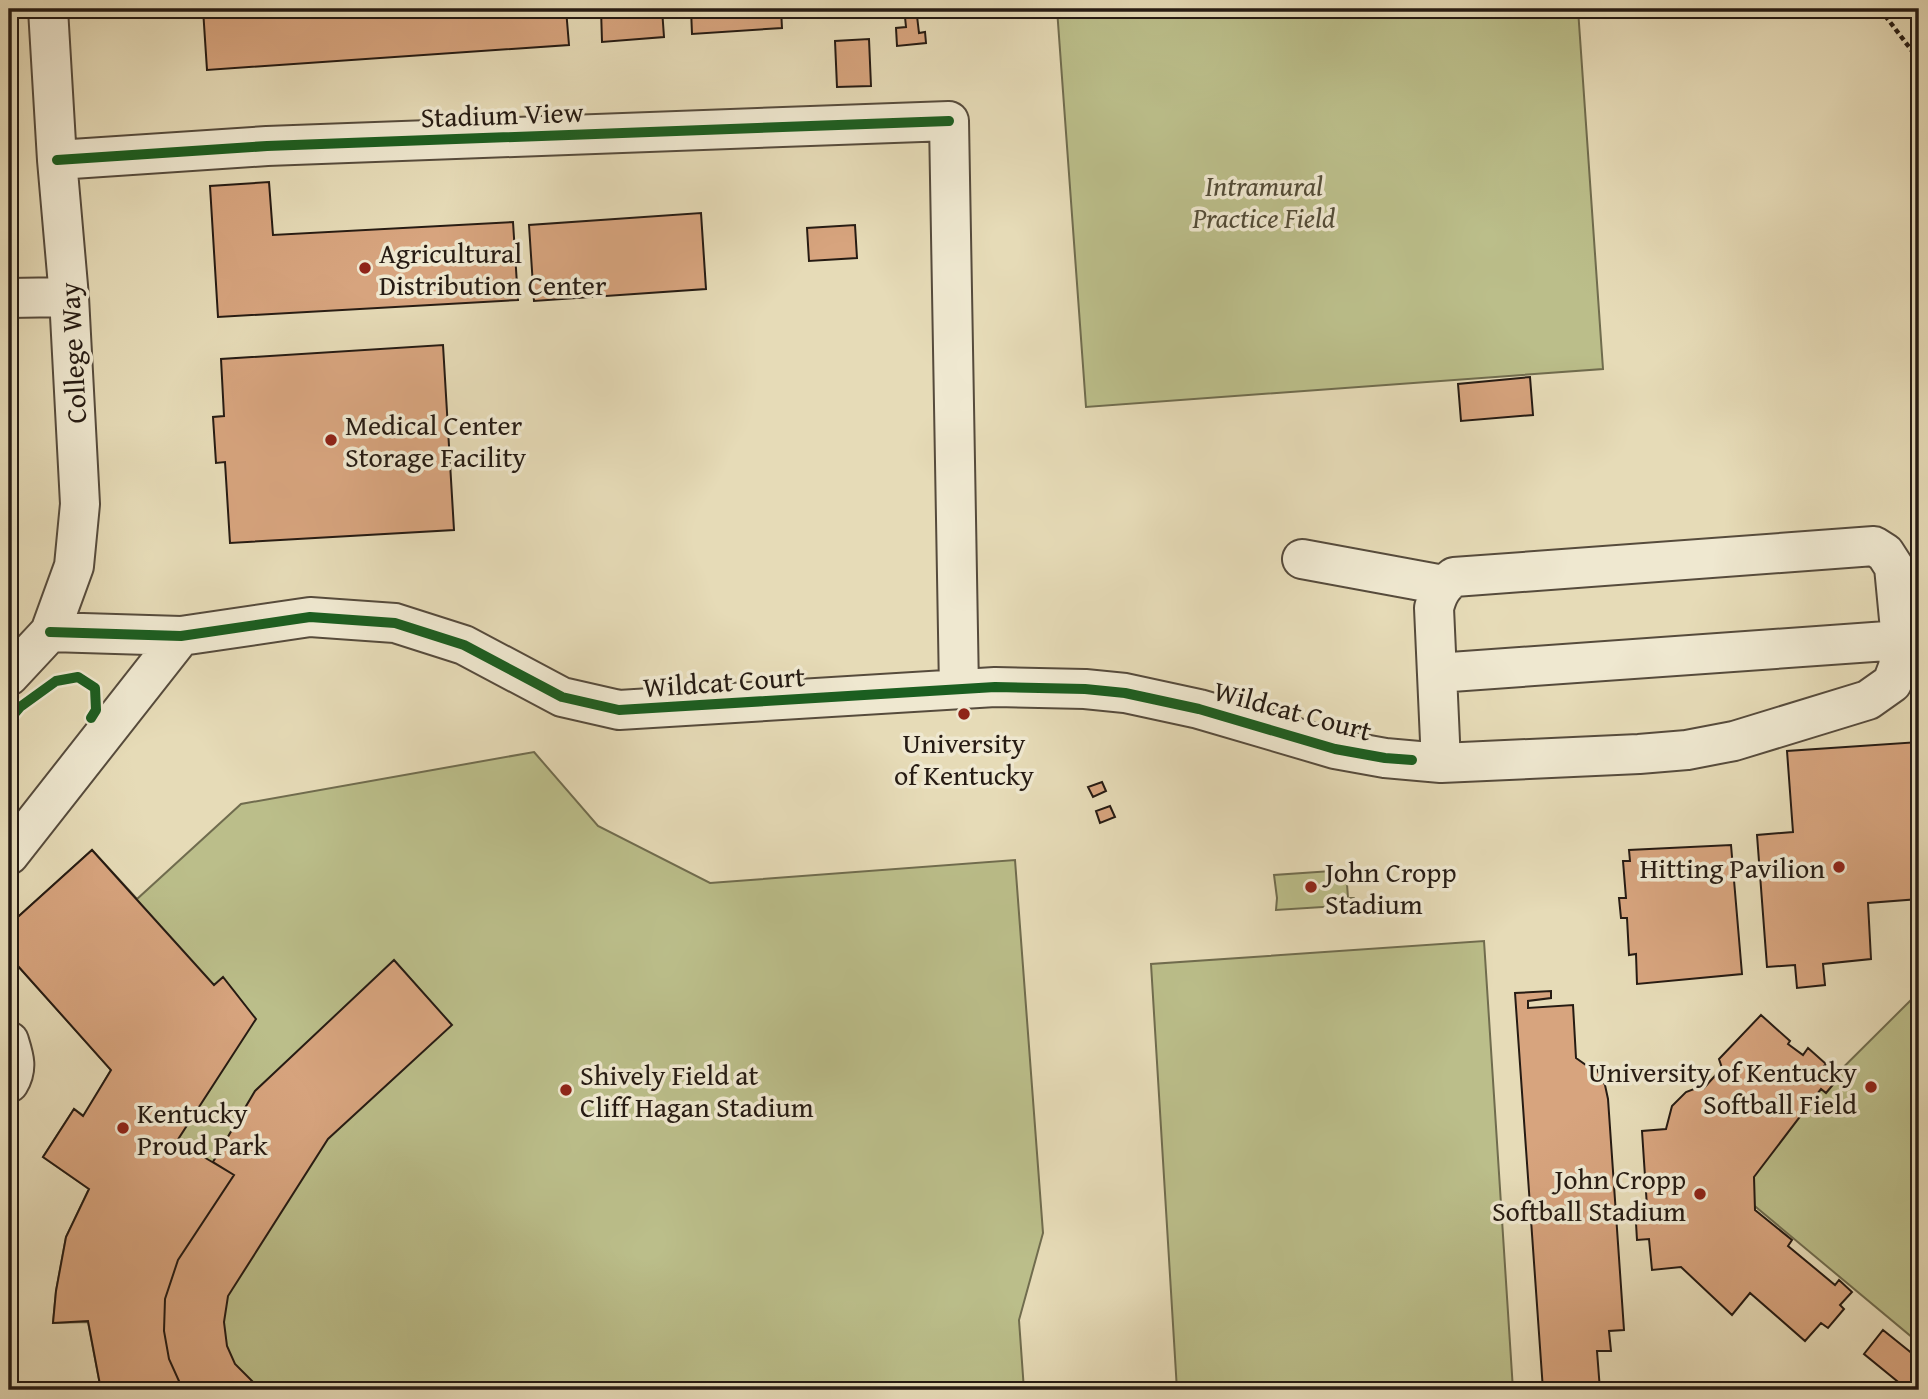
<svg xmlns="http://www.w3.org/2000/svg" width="1928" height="1399" font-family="'Gentium Book Plus',serif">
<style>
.green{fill:#bbbe8a;stroke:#706c4e;stroke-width:2}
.building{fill:#d7a47e;stroke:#261b13;stroke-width:2}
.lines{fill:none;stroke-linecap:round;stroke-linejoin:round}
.minor-casing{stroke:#564b3c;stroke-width:42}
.path{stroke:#261b13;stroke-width:4.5;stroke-dasharray:5 3.5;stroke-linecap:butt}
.minor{stroke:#efe8d0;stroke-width:38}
.cycleway-casing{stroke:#efe8d0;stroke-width:15}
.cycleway{stroke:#1b5e20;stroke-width:10}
.poi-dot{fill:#8f2418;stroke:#efe8d0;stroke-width:2.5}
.labels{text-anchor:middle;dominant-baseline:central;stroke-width:7;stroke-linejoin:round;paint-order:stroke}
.street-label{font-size:28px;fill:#261b13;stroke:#efe8d0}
.park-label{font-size:28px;font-style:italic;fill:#534c37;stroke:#efe8d0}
.poi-label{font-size:28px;fill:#261b13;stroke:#efe8d0;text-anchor:start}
</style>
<rect width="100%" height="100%" fill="#e6dbb7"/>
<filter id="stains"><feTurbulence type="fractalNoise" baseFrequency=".00286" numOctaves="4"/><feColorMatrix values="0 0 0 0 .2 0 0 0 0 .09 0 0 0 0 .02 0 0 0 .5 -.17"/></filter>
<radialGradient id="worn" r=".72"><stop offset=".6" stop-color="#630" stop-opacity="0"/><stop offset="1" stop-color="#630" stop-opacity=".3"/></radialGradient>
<path class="green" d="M1057 9H1578L1603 369 1086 407Z
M534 752 598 826 710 883 1015 860 1043 1233 1019 1320 1024 1390H101L88 1322 53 1323 56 1291 66 1237 89 1189 43 1157 74 1109 84 1116 111 1070 9 956V925L92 850 137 899 241 804Z
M1346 870 1348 898H1354V905L1276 910 1277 898 1274 875Z
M1484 941 1513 1390H1177L1151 964Z
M1919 992V1343L1727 1183Z"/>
<path class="building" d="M203 9H566L569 45 207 70Z
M601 9H662L664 37 602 42Z
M691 9H781L782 28 692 34Z
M917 16 919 33 925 32 926 43 897 46 896 28 906 27 905 17Z
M869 39 871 86 837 87 835 41Z
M269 182 273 235 513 222 518 300 218 317 210 186Z
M701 213 706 289 534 301 529 225Z
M855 225 857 258 809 261 807 228Z
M443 345 454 530 230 543 225 462 216 463 213 417 224 416 221 359Z
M1530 377 1533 415 1461 421 1458 384Z
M16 468 18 520 9 521V469Z
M1919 742V899L1868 903 1871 959 1823 964 1825 985 1797 988 1795 965 1767 967 1757 835 1793 832 1787 751Z
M1102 782 1106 791 1093 797 1088 787Z
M1110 806 1115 817 1100 823 1096 811Z
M1731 845 1742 974 1637 984 1636 954 1629 955 1627 918H1621L1619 898H1626L1623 861H1630L1629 850Z
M92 850 214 985 223 977 256 1019 177 1141 234 1175 178 1260 165 1299 164 1331 169 1359 183 1390H101L88 1321 53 1323 56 1291 66 1237 89 1189 43 1157 74 1109 83 1116 111 1070 9 956V925Z
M394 960 452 1025 328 1139 228 1296 224 1322 227 1346 235 1364 256 1385 264 1390H183L169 1359 164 1331 165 1299 178 1260 234 1175 213 1162 255 1091Z
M1551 991V998L1528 1001V1008L1573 1005 1576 1058 1593 1070 1596 1068 1605 1085 1608 1099 1624 1330 1609 1331 1611 1351H1597L1600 1390H1543L1515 993Z
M1761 1015 1790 1041 1788 1044 1803 1055 1808 1048 1826 1064 1822 1068 1837 1080 1826 1093 1821 1089 1754 1177 1755 1210 1792 1240 1788 1246 1835 1285 1839 1280 1852 1292 1840 1305 1844 1309 1828 1328 1821 1323 1805 1341 1750 1293 1732 1315 1681 1267 1652 1270 1649 1239 1637 1240 1636 1223 1648 1222 1642 1131 1666 1129 1672 1106 1686 1092 1702 1086 1704 1088 1722 1068 1719 1059Z
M1883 1330 1919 1359V1390H1908L1864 1354Z"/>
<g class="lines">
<g class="minor-casing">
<path id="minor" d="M57 160 267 146 949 121 959 689
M9 298 69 297
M1302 559 1443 585
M50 632 181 636 310 617 395 623 464 645 562 697 619 710 995 687 1085 689 1125 693 1199 709 1335 749 1385 758 1441 763 1639 754 1687 750 1734 741 1868 700 1892 683 1898 667 1901 640 1894 567 1885 553 1874 546 1454 577C1442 586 1438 593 1434 608L1441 763
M1437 673 1901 640
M9 676 50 632 74 566 80 504 69 297 57 160 48 9
M9 855 181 636
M9 1041C14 1057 18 1068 9 1083"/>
</g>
<path class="path" d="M1880 9 1919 60"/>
<use href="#minor" class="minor"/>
<g class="cycleway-casing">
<path id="cycleway" d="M57 160 267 146 949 121
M50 632 181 636 310 617 395 623 464 645 562 697 619 710 995 687 1085 689 1125 693 1199 709 1335 749 1385 758 1412 760
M9 720 20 707 56 681 78 677 95 688 96 710 91 718"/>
</g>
<use href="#cycleway" class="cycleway"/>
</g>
<g class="poi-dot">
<circle cx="365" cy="268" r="7"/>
<circle cx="331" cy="440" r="7"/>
<circle cx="964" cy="714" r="7"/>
<circle cx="1839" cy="867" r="7"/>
<circle cx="1311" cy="887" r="7"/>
<circle cx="1871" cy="1087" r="7"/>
<circle cx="566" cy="1090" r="7"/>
<circle cx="123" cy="1128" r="7"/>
<circle cx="1700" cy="1194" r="7"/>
</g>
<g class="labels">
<g class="street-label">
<text transform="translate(502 114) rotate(-2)">Stadium View</text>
<text transform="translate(72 353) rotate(-93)">College Way</text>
<text transform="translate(724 681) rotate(-4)">Wildcat Court</text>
<text transform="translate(1293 710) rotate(15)">Wildcat Court</text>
</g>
<g class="park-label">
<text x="1264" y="185">Intramural<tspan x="1264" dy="32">Practice Field</tspan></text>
</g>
<g class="poi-label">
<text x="379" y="252">Agricultural<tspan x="379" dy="32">Distribution Center</tspan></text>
<text x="345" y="424">Medical Center<tspan x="345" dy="32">Storage Facility</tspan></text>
<text x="964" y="742" text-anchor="middle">University<tspan x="964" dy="32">of Kentucky</tspan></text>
<text x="1825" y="867" text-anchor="end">Hitting Pavilion</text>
<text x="1325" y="871">John Cropp<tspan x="1325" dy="32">Stadium</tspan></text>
<text x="1857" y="1071" text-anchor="end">University of Kentucky<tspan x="1857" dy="32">Softball Field</tspan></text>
<text x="580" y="1074">Shively Field at<tspan x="580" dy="32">Cliff Hagan Stadium</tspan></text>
<text x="137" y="1112">Kentucky<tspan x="137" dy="32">Proud Park</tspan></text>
<text x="1686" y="1178" text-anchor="end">John Cropp<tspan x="1686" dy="32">Softball Stadium</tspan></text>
</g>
</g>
<rect width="1928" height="1399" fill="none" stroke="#e6dbb7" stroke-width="35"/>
<rect x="10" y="10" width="1907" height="1378" fill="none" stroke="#261b13" stroke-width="3.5"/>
<rect x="18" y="18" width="1893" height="1364" fill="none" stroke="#261b13" stroke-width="2"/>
<rect width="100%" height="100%" filter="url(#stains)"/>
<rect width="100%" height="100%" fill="url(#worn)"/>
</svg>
